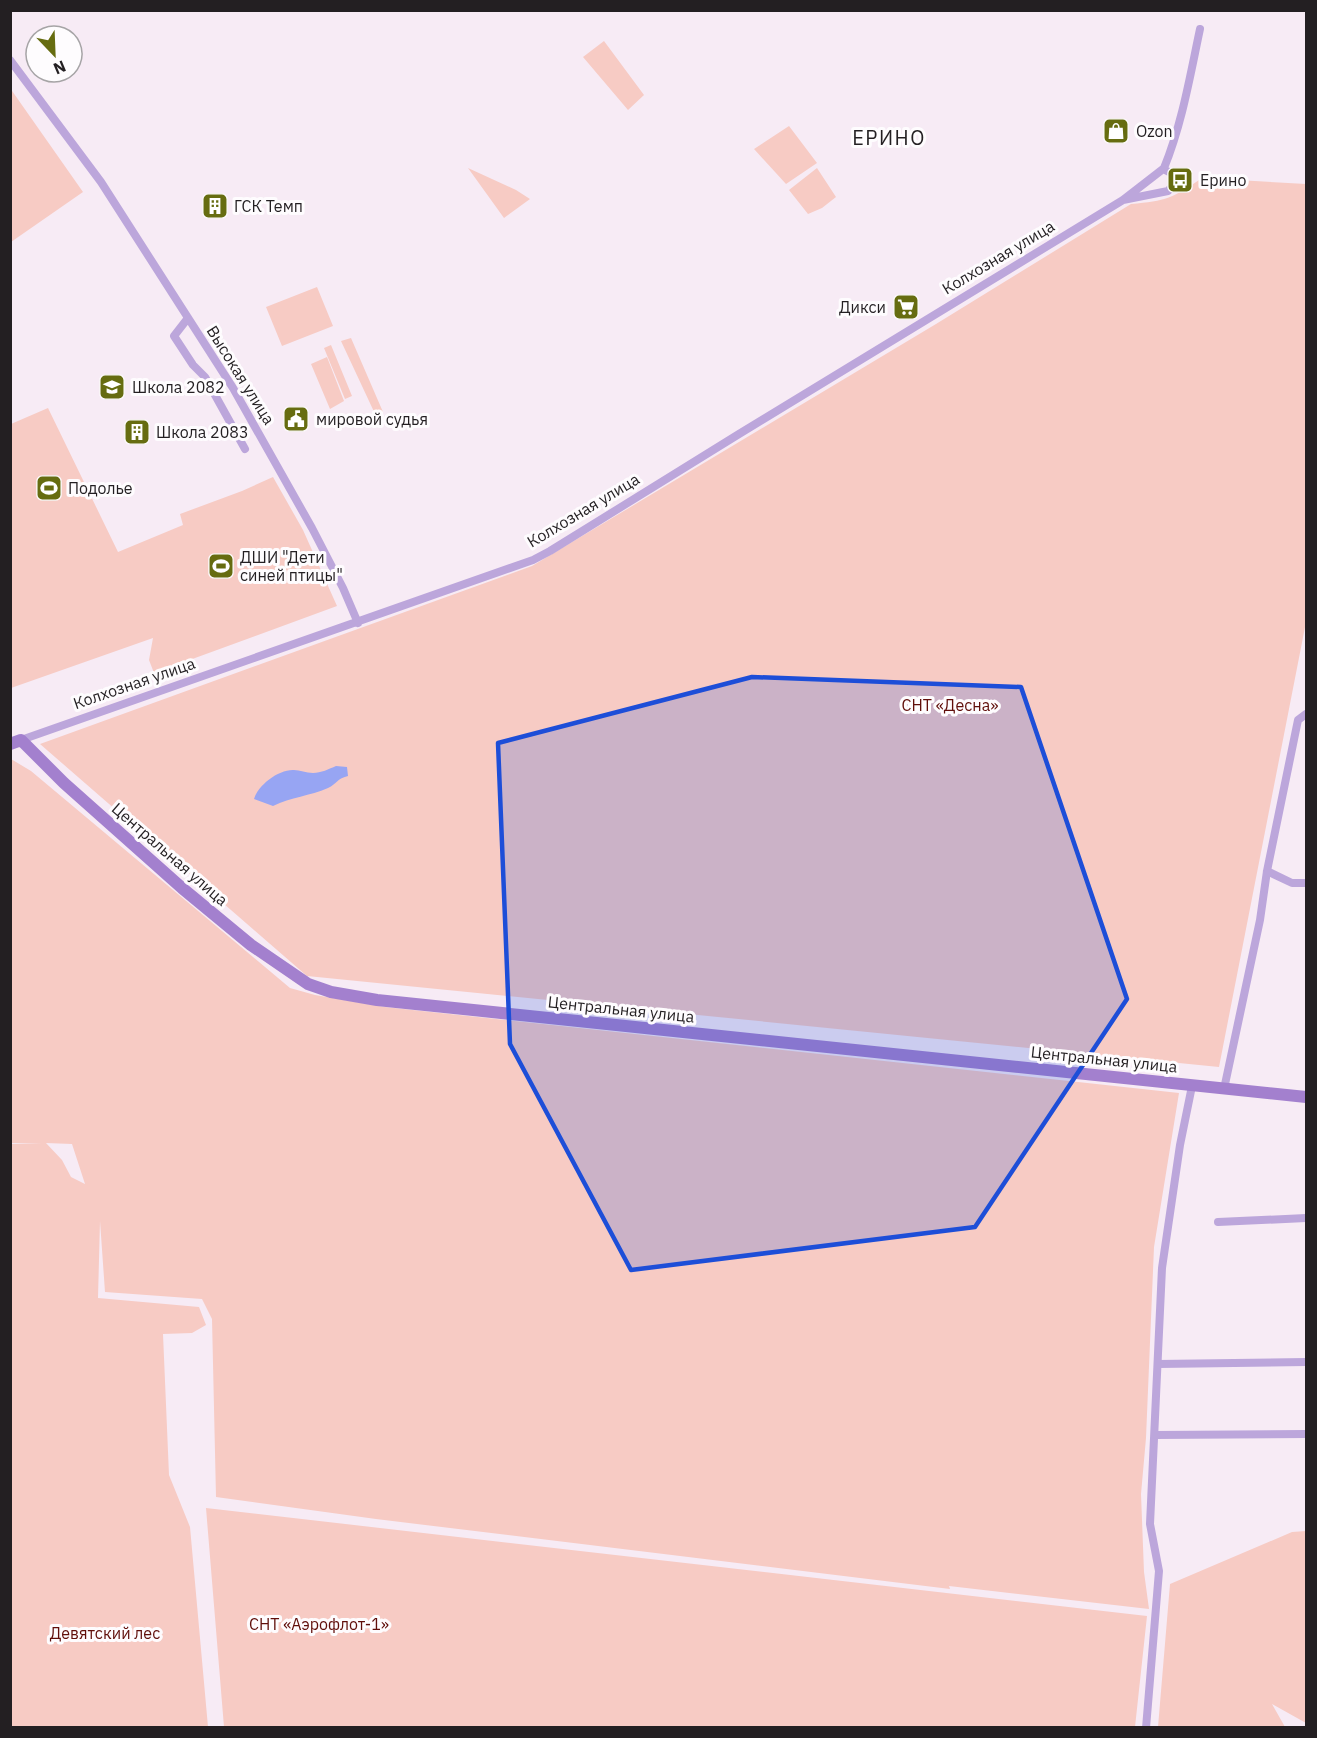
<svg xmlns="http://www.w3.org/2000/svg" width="1317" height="1738" font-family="'IBM Plex Sans',sans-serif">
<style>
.green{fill:#f7cbc4;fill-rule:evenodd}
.water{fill:#97a5f3}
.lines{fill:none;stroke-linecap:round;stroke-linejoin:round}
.street{stroke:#bca6db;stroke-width:8}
.secondary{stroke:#a380ce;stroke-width:12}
.marked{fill:#1d4ed8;fill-opacity:0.2;stroke:#1d4ed8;stroke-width:4.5;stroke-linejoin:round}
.labels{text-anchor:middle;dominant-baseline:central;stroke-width:6;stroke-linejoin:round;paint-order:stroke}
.poi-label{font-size:16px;fill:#231f22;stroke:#fefcfe;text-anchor:start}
.street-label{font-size:16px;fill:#231f22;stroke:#fefcfe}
.park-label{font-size:16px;fill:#600e0a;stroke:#fefcfe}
.quarter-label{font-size:20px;letter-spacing:1.5px;fill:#231f22;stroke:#fefcfe}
</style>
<rect width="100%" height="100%" fill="#f7ebf5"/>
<path class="green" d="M604 41 644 95 628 110 583 57Z
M10 88 83 192 11 242H10Z
M789 126 817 163 786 184 754 149Z
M468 168 516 190 530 199 504 218Z
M817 168 836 197 822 208 808 214 789 190Z
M1202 178 1306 184V622L1219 1067 307 976 40 744 532 566 936 324 1131 204C1166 201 1173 198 1202 178Z
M317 287 333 326 282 346 266 307Z
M351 338 383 412 376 416 341 341Z
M331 345 352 396 345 399 324 348Z
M327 357 344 401 330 409 311 364Z
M48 408 118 552 183 525 180 514 242 491 273 477 303 530 337 606 154 673 149 660 153 638 11 688V424Z
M11 759 31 771 290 988 315 995 385 1007 1179 1093 1154 1247 1146 1438 1141 1494 1144 1572 1149 1609 949 1586 950 1589 376 1519 216 1497 212 1319 202 1299 105 1292 100 1221 98 1298 199 1307 206 1325 192 1333 163 1334 169 1475 190 1527 208 1727H11L10 1144H42L11 1143ZM46 1143 72 1144 85 1184 71 1177 62 1160Z
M206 1508 1147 1616 1135 1727H224Z
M1306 1531V1723L1272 1704 1285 1727H1158L1170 1584 1292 1532Z"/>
<path class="water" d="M336 766 347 767 348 776C336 779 337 784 328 788 310 796 291 797 273 806L254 799C258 785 279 769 294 770 300 770 306 773 313 773 321 773 329 769 336 766Z"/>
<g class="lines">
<path class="street" d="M10 60 101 182 233 388 312 528 343 588 358 623
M1164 168C1182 124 1190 76 1200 29
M188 318 174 336 193 365 205 377 245 449
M21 740 533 560 550 551 739 434 1123 200 1163 169 1173 174 1175 183 1168 191 1123 200
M1267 871 1292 883H1306
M1224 1089 1260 920 1267 871 1298 720 1306 714
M1218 1222 1306 1218
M1158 1364 1306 1362
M1156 1435 1306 1434
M1146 1728 1159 1571 1150 1524 1162 1268 1180 1145 1192 1086"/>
<path class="secondary" d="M10 744 21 740 64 783 182 888 251 945 308 984 331 992 377 1000 1306 1097"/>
</g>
<path class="marked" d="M752 677 1021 687 1127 999 975 1227 631 1270 510 1044 498 743Z"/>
<defs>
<g id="shop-square" transform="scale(1.35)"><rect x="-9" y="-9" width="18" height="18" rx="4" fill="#666c10" stroke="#fefcfe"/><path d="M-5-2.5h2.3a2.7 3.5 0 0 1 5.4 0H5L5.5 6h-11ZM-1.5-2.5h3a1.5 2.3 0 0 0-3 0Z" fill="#fff"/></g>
<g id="bus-square" transform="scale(1.35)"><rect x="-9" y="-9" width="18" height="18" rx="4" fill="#666c10" stroke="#fefcfe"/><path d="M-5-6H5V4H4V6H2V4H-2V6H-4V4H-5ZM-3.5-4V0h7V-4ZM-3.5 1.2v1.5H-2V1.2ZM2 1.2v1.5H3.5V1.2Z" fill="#fff"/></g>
<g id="building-square" transform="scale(1.35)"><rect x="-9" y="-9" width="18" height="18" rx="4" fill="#666c10" stroke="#fefcfe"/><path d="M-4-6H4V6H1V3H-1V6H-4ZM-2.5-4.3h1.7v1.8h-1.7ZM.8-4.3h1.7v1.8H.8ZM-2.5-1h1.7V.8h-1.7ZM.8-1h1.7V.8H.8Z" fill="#fff"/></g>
<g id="supermarket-square" transform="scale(1.35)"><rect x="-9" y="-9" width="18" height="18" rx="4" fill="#666c10" stroke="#fefcfe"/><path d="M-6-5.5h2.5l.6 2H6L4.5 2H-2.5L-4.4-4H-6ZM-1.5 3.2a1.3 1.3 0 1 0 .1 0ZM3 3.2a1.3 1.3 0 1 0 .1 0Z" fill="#fff"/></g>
<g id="school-square" transform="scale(1.35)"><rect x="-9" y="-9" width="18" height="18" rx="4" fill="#666c10" stroke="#fefcfe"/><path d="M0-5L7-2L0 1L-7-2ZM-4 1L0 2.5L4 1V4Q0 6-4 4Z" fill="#fff"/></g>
<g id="civic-square" transform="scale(1.35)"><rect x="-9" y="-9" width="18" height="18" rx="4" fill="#666c10" stroke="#fefcfe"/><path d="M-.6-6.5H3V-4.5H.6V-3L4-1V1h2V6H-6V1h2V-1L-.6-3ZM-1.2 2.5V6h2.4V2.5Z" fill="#fff"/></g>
<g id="stadium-square" transform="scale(1.35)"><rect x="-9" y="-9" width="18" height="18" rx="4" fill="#666c10" stroke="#fefcfe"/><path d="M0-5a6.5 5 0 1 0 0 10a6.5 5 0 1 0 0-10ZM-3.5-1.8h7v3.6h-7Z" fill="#fff"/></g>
</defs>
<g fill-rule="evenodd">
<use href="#shop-square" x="1116" y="131"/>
<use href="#bus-square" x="1180" y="180"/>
<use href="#building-square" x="215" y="206"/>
<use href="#supermarket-square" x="906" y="307"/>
<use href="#school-square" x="112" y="387"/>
<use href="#civic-square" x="296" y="419"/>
<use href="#building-square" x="137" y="432"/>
<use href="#stadium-square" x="49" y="488"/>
<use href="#stadium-square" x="221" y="566"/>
</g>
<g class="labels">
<g class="poi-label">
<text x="1136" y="131">Ozon</text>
<text x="1200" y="180">Ерино</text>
<text x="234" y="206">ГСК Темп</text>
<text x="886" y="307" text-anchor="end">Дикси</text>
<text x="132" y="387">Школа 2082</text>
<text x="316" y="419">мировой судья</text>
<text x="156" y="432">Школа 2083</text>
<text x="68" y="488">Подолье</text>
<text x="240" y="557">ДШИ "Дети<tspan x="240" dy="18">синей птицы"</tspan></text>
</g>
<g class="street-label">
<text transform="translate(998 257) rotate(-31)">Колхозная улица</text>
<text transform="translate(241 375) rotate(58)">Высокая улица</text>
<text transform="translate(583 510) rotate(-31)">Колхозная улица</text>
<text transform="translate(134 683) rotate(-19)">Колхозная улица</text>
<text transform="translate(170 854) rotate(41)">Центральная улица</text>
<text transform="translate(621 1009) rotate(6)">Центральная улица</text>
<text transform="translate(1104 1059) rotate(6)">Центральная улица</text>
</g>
<g class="park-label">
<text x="950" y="705">СНТ «Десна»</text>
<text x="319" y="1624">СНТ «Аэрофлот-1»</text>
<text x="105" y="1633">Девятский лес</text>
</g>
<g class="quarter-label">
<text x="889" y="137">ЕРИНО</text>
</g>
</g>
<rect width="1317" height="1738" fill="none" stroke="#231f22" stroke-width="24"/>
<g transform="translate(54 54) rotate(157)"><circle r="28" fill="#fefcfe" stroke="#a6a4a6" stroke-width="1.5"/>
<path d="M0-4.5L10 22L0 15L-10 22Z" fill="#666c10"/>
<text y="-9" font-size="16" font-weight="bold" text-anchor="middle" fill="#231f22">N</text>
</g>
</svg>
